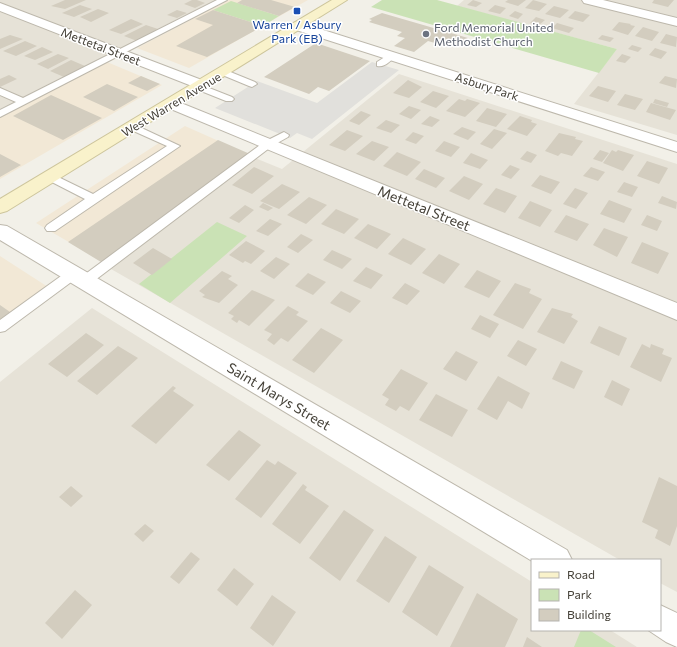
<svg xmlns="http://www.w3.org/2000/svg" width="677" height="647" font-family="Commissioner,sans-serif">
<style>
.residential{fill:#e6e2d7}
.commercial{fill:#f2e8d6}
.green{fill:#cae2b5}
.parking{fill:#e1e0dc}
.building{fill:#d3cdbf}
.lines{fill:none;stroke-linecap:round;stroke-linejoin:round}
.service-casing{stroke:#bdb8ac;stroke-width:2}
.minor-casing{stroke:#bdb8ac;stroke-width:2}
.secondary-casing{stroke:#cdc59c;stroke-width:2}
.service{fill:#fff;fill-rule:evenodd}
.minor{fill:#fff;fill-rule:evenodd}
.secondary{fill:#f9f2cb;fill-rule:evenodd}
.transit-dot{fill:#1a4fb4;stroke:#fff;stroke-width:1.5}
.worship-dot{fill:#6b7280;stroke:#fff;stroke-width:1.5}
.labels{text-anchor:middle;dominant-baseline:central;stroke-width:3;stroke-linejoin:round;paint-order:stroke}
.far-transit-label{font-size:12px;fill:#164399;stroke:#fff}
.far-worship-label{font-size:12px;fill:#5b616d;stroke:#fff;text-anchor:start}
.far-street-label{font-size:12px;fill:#454138;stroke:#fff}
.street-label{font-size:14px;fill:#454138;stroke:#fff}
</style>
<rect width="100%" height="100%" fill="#f2f0e8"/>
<path class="residential" d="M0 0H215L0 110Z
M464 0H677V135L574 104 617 49 457 6Z
M399 74 677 164V592L660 583V560H620L111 269 255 158 282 169Z
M92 308 532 582V630H610L637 647H0V382Z"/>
<path class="commercial" d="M229 0H308L189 68 137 48Z
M107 62 162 85 0 179V117Z
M185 126 250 155 105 263 36 223Z
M0 256 48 287 0 321Z"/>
<path class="green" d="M382 0H437L617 49 599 73 371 7Z
M231 1 279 16 263 26 213 10Z
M217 222 247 236 170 303 139 284Z
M581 630H589L616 647H574Z"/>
<path class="parking" d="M372 62 399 70 312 139 297 133 290 138 215 108 257 81 317 103Z"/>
<path class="building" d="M65 0H86L65 9 51 6Z
M192 0H197L205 3 195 8 184 4Z
M242 0H271L295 7 279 16 237 3Z
M473 0 482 3 476 7 467 5Z
M508 0H526L518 6 505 2Z
M533 0 547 4 539 11 525 8Z
M654 0H674L668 7 652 3Z
M80 5 92 9 74 17 62 13Z
M495 5 506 8 500 14 488 11Z
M554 6 569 10 560 18 545 14Z
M98 9 109 13 91 22 80 17Z
M177 10 187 13 177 18 167 15Z
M213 10 263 26 207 57 176 46 213 25 195 19Z
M515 11 523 14 518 19 509 16Z
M575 11 590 15 583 22 568 18Z
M382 13 468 38 459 45 439 39 435 43 428 41 414 52 394 46 405 38 397 36 402 32 369 22 372 20 369 19Z
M536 17 545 20 539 25 530 23Z
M131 19 143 24 121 34 109 30Z
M619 22 631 24 630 25 635 26 628 35 612 30Z
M557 23 574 28 569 33 552 28Z
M146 25 158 29 137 41 124 36Z
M643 27 659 32 652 41 635 36Z
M666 34 677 37 676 47 660 43Z
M10 35 23 39 0 49V39Z
M602 35 614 38 610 42 598 39Z
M25 41 37 46 16 56 3 51Z
M316 43 370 61 329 91 318 87 309 94 264 77Z
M632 45 642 48 638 52 628 49Z
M42 47 53 52 35 60 24 56Z
M655 48 667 52 661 59 649 55Z
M58 54 69 58 48 69 37 64Z
M622 54 631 57 625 63 616 61Z
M71 60 85 66 64 77 50 71Z
M9 75 17 79 0 87V79Z
M141 76 160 84 147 91 128 83Z
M665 76 677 79 676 88 659 83Z
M408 80 422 87 409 98 393 93Z
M107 84 138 97 114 111 83 97Z
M598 86 616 91 608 102 589 96Z
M433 91 449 96 436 108 420 102Z
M625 94 643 99 635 110 617 105Z
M51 95 102 118 63 140 13 116Z
M459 99 465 101 467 99 480 103 465 117 446 111Z
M655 99 669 103 667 107 653 103Z
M651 103 676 110 670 120 646 112Z
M409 106 421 110 411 119 399 114Z
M487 108 507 114 496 127 476 121Z
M361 111 371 115 359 125 349 121Z
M430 116 440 120 432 127 421 124Z
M520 116 532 120 531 122 537 124 527 136 507 129Z
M386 120 400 125 391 133 376 128Z
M462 127 476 132 468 140 453 134Z
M494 129 507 133 492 149 480 144Z
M347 130 363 136 345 151 329 145Z
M413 132 424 136 416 144 405 140Z
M559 133 576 137 575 139 583 141 572 156 561 153 558 156 545 151Z
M218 140 250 154 101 262 68 242Z
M372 141 389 147 374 161 356 154Z
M444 141 460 147 451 157 435 151Z
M600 150 609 153 602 162 593 159Z
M612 150 616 152 618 150 634 155 623 171 603 163Z
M527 151 537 155 531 163 520 159Z
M397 152 421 162 407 176 383 166Z
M471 153 488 160 480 169 463 163Z
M0 154 21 165 0 177Z
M647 161 668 168 659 184 637 176Z
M510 165 520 169 511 179 501 175Z
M254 167 274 176 252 194 232 185Z
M591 167 605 172 598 181 583 176Z
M424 169 445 178 436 188 415 179Z
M540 175 560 182 551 194 531 186Z
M464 176 483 184 469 200 449 191Z
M624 182 638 187 632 197 617 192Z
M282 184 300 192 279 209 260 201Z
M496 188 517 196 505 213 483 204Z
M575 188 588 193 576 209 563 204Z
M662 196 677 202 676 209 658 203Z
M309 197 327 205 306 224 287 215Z
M609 200 632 209 624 223 600 214Z
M530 201 552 210 540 227 518 218Z
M263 203 273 208 268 211 259 207Z
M245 205 254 210 239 223 229 218Z
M336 209 359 219 344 234 321 224Z
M566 215 589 224 577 241 554 232Z
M647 215 662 221 657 231 641 225Z
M270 219 282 224 268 236 256 231Z
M368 224 391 234 377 249 354 238Z
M604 228 628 237 617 257 593 245Z
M301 234 313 240 298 253 287 247Z
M403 238 426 249 411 265 388 254Z
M246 241 265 251 251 264 245 261 243 263 229 255Z
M642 242 669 253 658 274 631 263Z
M153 248 172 259 152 275 133 263Z
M332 250 352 259 342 269 323 260Z
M439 254 460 264 444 284 422 273Z
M276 257 290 264 274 279 260 271Z
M366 267 383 275 371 289 353 281Z
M477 270 501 281 489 298 464 287Z
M222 271 232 276 228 279 238 285 219 303 202 297 205 295 199 291Z
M308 273 326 282 313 295 295 286Z
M405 283 420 291 407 305 392 298Z
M515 283 531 289 529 293 542 299 523 329 493 315Z
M252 290 275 300 249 326 239 320 237 323 231 319 234 316 228 313Z
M341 291 361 301 350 313 330 303Z
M0 305 10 312 0 319Z
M288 306 299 312 296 315 308 321 288 342 281 338 274 345 267 340 272 334 264 330Z
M552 308 573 314 571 317 578 321 564 344 537 332Z
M480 315 499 324 490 338 471 329Z
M599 326 627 338 619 356 590 343Z
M321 328 343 340 314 373 292 360Z
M86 333 104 345 67 377 48 364Z
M518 340 537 349 526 366 507 356Z
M642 344 650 348 651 344 664 349 662 354 672 358 661 382 630 367Z
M118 346 138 358 97 395 77 381Z
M456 351 478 362 466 381 443 369Z
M561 361 583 371 574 389 552 379Z
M401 369 428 383 409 411 400 406 396 411 385 405 389 399 382 395Z
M498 376 530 393 522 409 508 401 497 420 477 409Z
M612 380 630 389 622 406 604 397Z
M173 386 176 388 173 391 194 405 156 444 131 426Z
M436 394 468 410 452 437 419 420Z
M239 430 261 445 229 481 206 465Z
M267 460 275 465 278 461 297 473 261 518 235 499Z
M659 477 677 486V526L670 546 655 538 658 530 642 522Z
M303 484 307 487 305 490 329 506 300 544 272 524Z
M71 486 83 496 71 507 59 497Z
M344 510 374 530 340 581 309 558Z
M145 524 154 531 143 542 134 534Z
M385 536 417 557 389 603 356 581Z
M191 552 200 559 179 584 170 577Z
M429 565 464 587 437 636 402 612Z
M234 568 254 584 237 606 217 590Z
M75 590 92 605 62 639 45 623Z
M477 593 518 619 505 647H450Z
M272 595 296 612 273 646 250 628Z
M527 637 542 647H523Z"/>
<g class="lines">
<g class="service-casing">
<path id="service" d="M217 0H227L0 117V110L16 102 0 95V88L23 98Z
M391 53 395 56C391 61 384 68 377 66V62Z
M223 69 255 82 257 84 252 87 249 86 220 74 218 72Z
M199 84 232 97 234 99 232 101H226L196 89V85Z
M133 124 180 146 55 231H47L45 228 47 225 85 199 46 179 44 177 46 175H54L93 194 167 146 129 129 128 127Z
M284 132 289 135 288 137 272 146 90 284H80L78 281 80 278 264 142Z
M73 269 78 271 80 274 78 277 5 331 0 332V320L68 271Z"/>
</g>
<g class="minor-casing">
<path id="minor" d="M582 0H603L677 18V26L584 3Z
M0 3 207 82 209 85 207 88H197L0 11Z
M298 22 677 142V152L293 29 292 26 293 23Z
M171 99 677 303V320L166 107 163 104 166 101Z
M0 225 7 226 567 550 572 560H532V561L0 240Z
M660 605 677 613V647L666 642 648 630H660Z"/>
</g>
<g class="secondary-casing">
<path id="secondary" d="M332 0H347L7 211 0 213V199Z"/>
</g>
<use href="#service" class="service"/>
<use href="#minor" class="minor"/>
<use href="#secondary" class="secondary"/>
</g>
<rect class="transit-dot" x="293" y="7" width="8" height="8" rx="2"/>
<circle class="worship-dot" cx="426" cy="34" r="4"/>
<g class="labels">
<g class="far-transit-label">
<text x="297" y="24">Warren / Asbury<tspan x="297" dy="14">Park (EB)</tspan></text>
</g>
<g class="far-worship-label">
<text x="434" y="27">Ford Memorial United<tspan x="434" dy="14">Methodist Church</tspan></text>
</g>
<g class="far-street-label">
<text transform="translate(101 46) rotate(21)">Mettetal Street</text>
<text transform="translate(487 86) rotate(18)">Asbury Park</text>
<text transform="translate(171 104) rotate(-31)">West Warren Avenue</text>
</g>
<g class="street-label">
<text transform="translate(424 208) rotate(22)">Mettetal Street</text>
<text transform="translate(279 396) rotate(31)">Saint Marys Street</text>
</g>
</g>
<rect x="531" y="559" width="130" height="72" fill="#ffffff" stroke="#b5b3af"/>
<rect x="539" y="572" width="20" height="6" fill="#f9f2cb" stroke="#b5b3af"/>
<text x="567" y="579" font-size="12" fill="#454138">Road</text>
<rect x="539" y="589" width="20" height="12" fill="#cae2b5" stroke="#b5b3af"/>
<text x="567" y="599" font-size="12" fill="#454138">Park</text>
<rect x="539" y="609" width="20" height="12" fill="#d3cdbf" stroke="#b5b3af"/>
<text x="567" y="619" font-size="12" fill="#454138">Building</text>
</svg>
